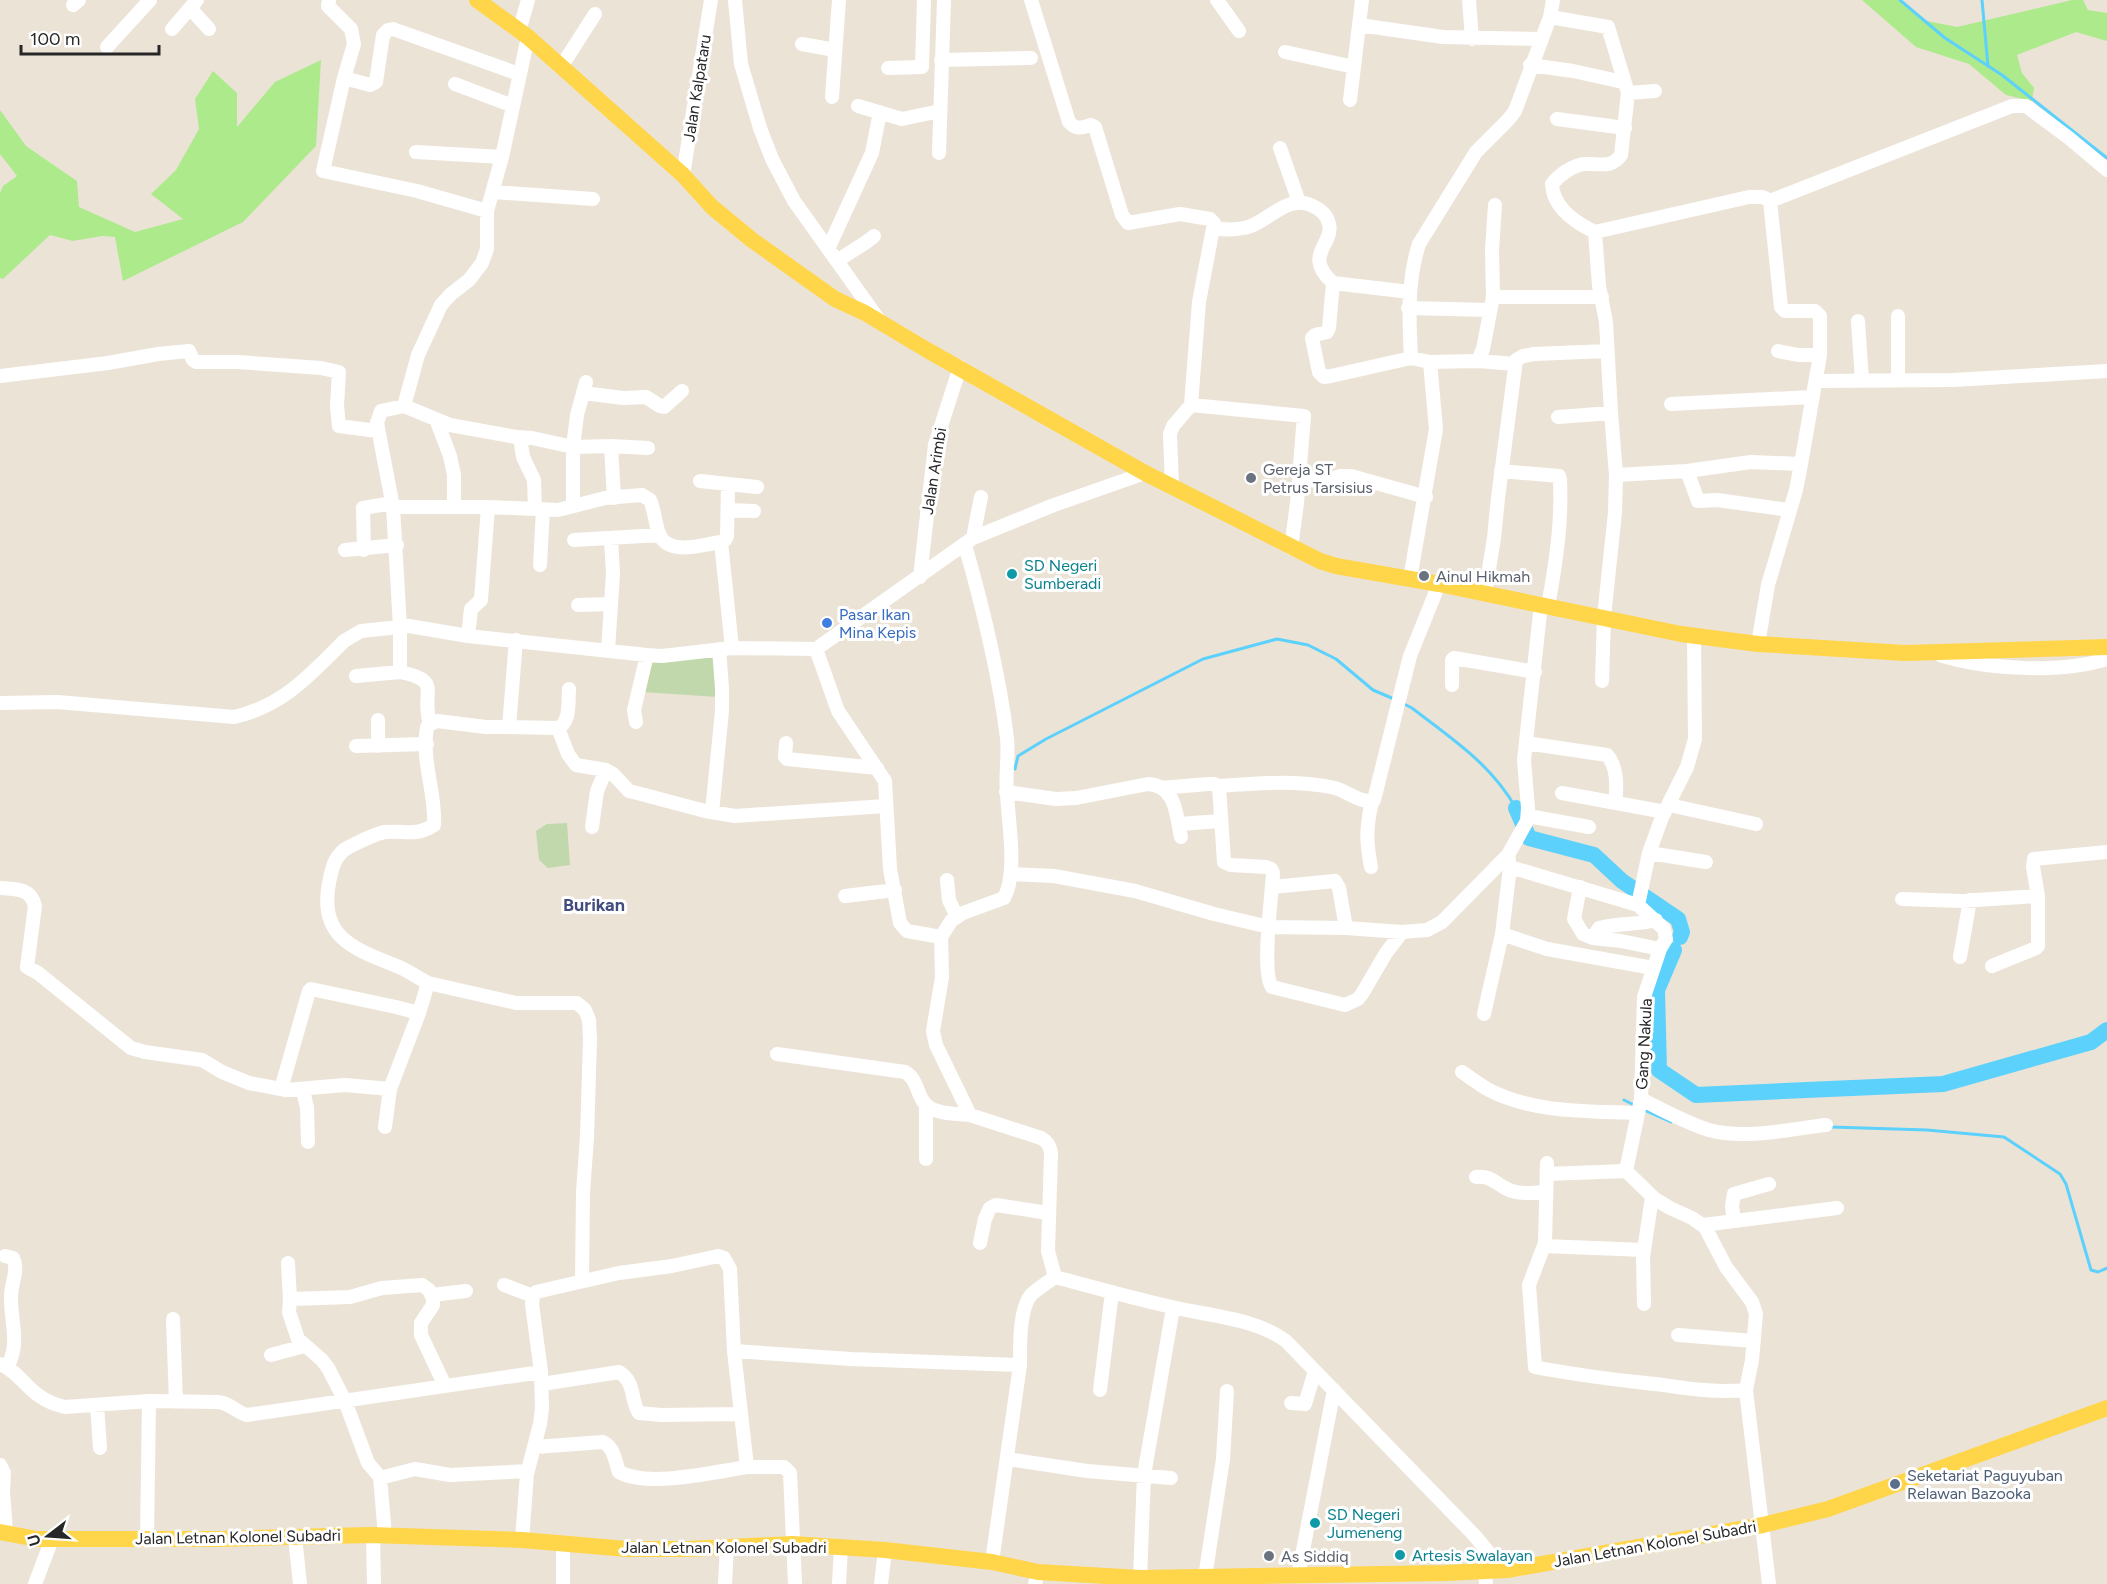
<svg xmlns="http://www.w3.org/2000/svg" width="2107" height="1584" font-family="Figtree,sans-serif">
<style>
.green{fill:#acea8c}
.cemetery{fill:#c1d8ac}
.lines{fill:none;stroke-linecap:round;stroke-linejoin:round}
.stream{stroke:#5cd1fc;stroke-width:3}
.river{stroke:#5cd1fc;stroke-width:16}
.minor{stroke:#fff;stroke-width:14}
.major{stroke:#ffd549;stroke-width:16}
.worship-dot{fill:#6b7280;stroke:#fff;stroke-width:2}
.culture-dot{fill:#0f9aa8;stroke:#fff;stroke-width:2}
.shop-dot{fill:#3f7fe0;stroke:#fff;stroke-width:2}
.service-dot{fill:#5c6f8a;stroke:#fff;stroke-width:2}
.labels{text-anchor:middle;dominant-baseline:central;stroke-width:6;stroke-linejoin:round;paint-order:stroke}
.street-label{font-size:16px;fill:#272727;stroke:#fff}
.worship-label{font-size:16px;fill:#5b616d;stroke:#fff;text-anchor:start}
.culture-label{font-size:16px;fill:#0d838f;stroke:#fff;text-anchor:start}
.shop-label{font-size:16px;fill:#366cbe;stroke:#fff;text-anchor:start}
.service-label{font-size:16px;fill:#4e5e75;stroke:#fff;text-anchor:start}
.neighbourhood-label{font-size:18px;font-weight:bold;fill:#434d7d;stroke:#fff}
</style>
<rect width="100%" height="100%" fill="#ece3d7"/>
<path class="green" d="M1862 0H1900L1922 20 1957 27 2072 0H2083L2088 10 2107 13V41L2076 32 2017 55 2022 73 2034 88 2032 101 2006 95 1969 64 1916 47Z
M321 60 316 146 243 222 123 281 115 237 102 236 73 241 50 235 3 279 0 278V193L3 186 17 176 0 154V110L26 146 77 181 79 207 135 232 183 219 151 194 176 170 199 129 195 99 213 71 237 93V127L275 82Z"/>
<path class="cemetery" d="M715 657 718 697 642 692 647 663Z
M567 823 570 865 548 868 539 860 536 831 547 824Z"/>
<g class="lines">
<path class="stream" d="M1900 0 1945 38 2002 75 2107 158
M1982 0 1988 66
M1402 703 1412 708C1452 739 1490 763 1516 808
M1015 769 1018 756 1046 739 1203 659 1277 639 1308 645 1336 659 1373 690 1394 699
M1624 1100 1636 1106
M1644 1110 1671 1122
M1831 1127 1927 1130 2004 1137 2060 1174 2066 1184 2091 1270 2098 1272 2107 1268"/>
<path class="river" d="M1516 808 1529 838 1594 855 1622 881 1678 919 1682 932 1680 937
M1674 950 1657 990 1659 1070 1696 1095 1943 1084 2091 1042 2107 1030"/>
<path class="minor" d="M329 0 328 6 351 29 354 44 344 78 323 171 417 191 487 211
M735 0 741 64 760 128 772 159 794 201 879 320
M1031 0 1069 122C1076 130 1081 128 1091 125L1095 127 1122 215 1128 223 1180 214 1210 219 1214 223 1199 302 1191 405 1173 426 1170 434 1172 487
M1217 0 1239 31
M1469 0 1472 39
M73 5 79 0
M190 8 209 29
M1550 17 1608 27 1628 93 1621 155C1611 169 1599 163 1585 164 1573 165 1559 175 1552 184 1553 208 1576 223 1595 232L1749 197H1763L1770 201 1781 307 1785 311H1815L1820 316V355L1801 464 1796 490 1768 585 1758 644
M1359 25 1443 37 1540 39
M172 29 197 0
M519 31 528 0
M802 44 835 50
M107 47 150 0
M1285 52 1354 67
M941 60 1031 58
M1530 65 1573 71 1623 82
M561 67 595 14
M888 68 922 67 924 0
M344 78 370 85 376 82 383 35 388 30 393 29 519 74
M455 84 513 106
M1628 93 1655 91
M832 97 839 0
M1350 100 1362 0
M858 106 902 119 940 111
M1557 119 1625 128
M1280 148 1299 202
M416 152 502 157
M939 153 944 0
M683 175 711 0
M493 192 593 199
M1770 201 2012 106H2026L2069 138 2107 170
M1214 228C1226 230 1240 230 1251 226 1273 217 1290 193 1315 207 1322 211 1327 215 1329 224 1334 245 1302 255 1333 283L1410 292
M1595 232 1599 286 1606 322 1611 413 1616 475 1615 512 1604 617 1602 681
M828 249 872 153 880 112
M838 261C850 251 863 246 874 236
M1333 283 1329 328 1327 332 1315 335 1312 338 1319 372 1324 377 1331 376 1411 358
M1493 297H1602
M1408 308 1490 310
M1858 321 1862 381
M1778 351 1798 355H1820
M1478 361 1515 364
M1430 362 1478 361 1483 349 1493 297 1492 250 1495 205
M0 376 108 363 158 354 189 351 193 360 196 362H238L321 368 339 372 337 406 339 426 377 431
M1898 380V316
M1816 381 1953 380 2107 371
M583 393 623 398 646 397 660 406 664 407 682 391
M1671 404 1812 397
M1191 405 1304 416 1297 503 1291 548
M404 406 418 355 441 305 451 294 469 280 482 263 487 249V211L502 157 528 37
M1558 417 1611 413
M436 419 450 456 454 475V507
M520 437 523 457 534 480 535 509
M611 446 614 498
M648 448 611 446 573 447 532 438 516 437 450 425 404 406 381 411 377 423 393 507H488L558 510 605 498 642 495 650 500C655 511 655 525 660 536 671 556 704 544 721 542L732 648
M1501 471 1559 476 1560 480C1562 523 1556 563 1548 606
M1687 471 1751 462 1801 464
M1616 475 1687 471 1698 501 1717 500 1789 510
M1299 478 1323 482 1340 476H1351L1426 497
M700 481 757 487
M573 506V447L577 415 586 382
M393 507 400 627V672C444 681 420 691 430 724
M728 510 754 511
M973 538 981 497
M574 540 660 535
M721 542 725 540 727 536 728 485
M965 545C983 608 999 673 1007 738 1009 756 1005 775 1007 793 1008 821 1018 873 1004 898L963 913 951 921 941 937 942 977 933 1031 936 1045 970 1115 1041 1138C1048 1142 1050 1146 1051 1154L1048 1251 1055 1277
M345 550 397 545
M364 550 363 508 392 503
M540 565 543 509
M920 577 935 445 960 367
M1410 579 1436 429 1430 362 1411 358C1409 320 1407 281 1419 244L1476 152 1508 120 1515 111 1550 17 1553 0
M1485 594 1494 538 1498 498 1516 360 1523 356 1534 354 1607 351
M578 605 611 604
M468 636 471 609 481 600 488 507
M1694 636 1695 739 1687 767 1662 817 1649 853 1638 905 1664 929 1666 939 1660 949 1644 997 1641 1099 1626 1171 1655 1199 1670 1208 1692 1218 1705 1227 1726 1267 1752 1302 1756 1314 1752 1360 1746 1390 1769 1584
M816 649 838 711 885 781 890 869 900 923 907 931 941 937
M608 650 613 574 611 538
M1940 655C1984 669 2063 674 2107 659
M356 676 400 672
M1452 685V660L1454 658 1535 672
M0 703 57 702 234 717C283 706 310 675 344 641L361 631 409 626 468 636 647 655 662 656 732 648 816 649 973 538 1054 505 1145 473
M378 720V746
M636 722 634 710 647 655
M509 727 558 728C571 722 568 701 569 689
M558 728 568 754 576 765 606 770 613 774 629 791 637 793 705 811 735 816 886 806
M786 743 785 757 787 759 877 768
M1526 743 1607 755C1618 767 1617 788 1615 803
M356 746 427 744
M1219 786 1224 862 1231 865 1266 867 1271 869 1273 873C1272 895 1261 972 1272 987L1345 1005 1358 999 1362 994 1386 953 1402 932
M1161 788 1208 784H1214L1219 786C1257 783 1297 780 1335 788 1347 791 1362 805 1374 800L1410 656 1439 584
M1006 792 1056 799 1076 798 1148 784C1177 786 1176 816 1181 837
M1562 793 1665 812
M1669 805 1756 824
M712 812 722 711V688L719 649
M1528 816 1589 827
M1179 824 1220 821
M592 827 597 791 606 770
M1649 853 1706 862
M1371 867C1366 841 1366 827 1372 802
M1510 867 1638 905
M1011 874 1054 876 1135 891 1214 914 1269 927 1346 928 1402 932 1427 930 1442 922 1508 855 1527 821 1528 808 1524 760 1541 604
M947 880 949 900 957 917
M1272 887 1335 881 1339 888 1346 928
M1580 887 1574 919 1583 934 1593 938 1621 941 1660 949
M0 888C16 889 31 888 35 906L27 967 38 973 131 1048 145 1052 202 1060 222 1072 249 1083 286 1090 345 1085 390 1089 419 1013 428 983C418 978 409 971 399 967 357 950 318 939 329 883 332 867 335 853 351 846 361 841 374 834 385 832 405 830 415 837 434 825 436 793 421 761 427 727L430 724 437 721 486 727H509L516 640
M845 896 895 890
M1902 899 1961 901 2038 896
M1502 934 1547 949 1653 968
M1593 938 1599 928C1618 923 1637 925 1656 920
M1960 957 1970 900
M1992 966 2036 948 2038 946V896L2033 867 2034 859 2107 852
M428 983 516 1003H577L585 1010 589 1020 590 1040 587 1137 583 1192 582 1281
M1484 1014 1502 934 1510 867 1508 855
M777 1054 905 1072C920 1080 916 1102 932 1109 942 1114 958 1114 970 1115
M1462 1072C1471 1078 1480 1085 1489 1090 1534 1113 1587 1111 1636 1113
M281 1089 309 991 311 989 396 1007 419 1013
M303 1090 307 1108 308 1142
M1641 1099C1663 1110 1686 1123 1709 1130 1746 1140 1789 1129 1826 1125
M926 1105V1159
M385 1127 390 1089
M1547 1163 1545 1243 1529 1285 1535 1367C1578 1376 1620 1380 1663 1385 1692 1389 1717 1393 1746 1390
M1547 1174 1626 1171
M1476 1177C1490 1175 1495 1183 1507 1189 1519 1195 1534 1193 1546 1192
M1734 1221 1732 1206 1734 1194 1769 1184
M1703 1225 1837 1208
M980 1243 985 1219 990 1208 996 1205 1003 1206 1048 1213
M1544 1246 1644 1250
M5 1256 13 1258C19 1270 11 1284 11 1296 10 1320 21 1344 7 1367
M288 1263 290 1299
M1055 1277C1093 1287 1132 1298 1172 1307 1209 1316 1255 1318 1286 1341L1475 1536 1503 1570
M504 1285 533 1296
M432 1295 466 1291
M1644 1304 1643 1257 1652 1197
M173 1319 176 1402
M1678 1335 1754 1341
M734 1351 851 1359 1020 1365
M271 1355 304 1346
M0 1364C16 1370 25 1386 38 1395 46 1401 56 1405 65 1407L149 1401 218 1402C230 1403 236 1412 247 1415L541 1372 542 1408 540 1424 527 1474 522 1540
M541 1372 532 1304 533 1296 536 1292 619 1273 672 1266 718 1256 724 1258 730 1269 734 1351 747 1467H784L790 1473 795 1584
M542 1384 619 1372C636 1382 630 1400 639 1413L661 1415 741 1414
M1100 1390 1112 1292
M1291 1403 1305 1404 1315 1371
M97 1405 100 1448
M535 1447 603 1442C614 1447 615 1461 619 1472 648 1488 714 1472 747 1467
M1008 1459 1087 1471 1171 1478
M0 1465 4 1473 3 1491 6 1533
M380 1478 415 1469 450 1475 528 1471
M373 1535 374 1584
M385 1536 380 1477 368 1463 345 1401 328 1368 322 1360 298 1339 289 1312 290 1299 350 1297 382 1288 422 1285 429 1290 433 1299V1305L421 1323V1335L445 1386
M295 1537 300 1584
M147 1539 149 1401
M992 1562 1020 1365C1020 1347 1019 1309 1031 1295 1038 1288 1047 1283 1055 1277
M1485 1571 1486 1584
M1298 1576 1334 1390
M1140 1578 1144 1475 1173 1308
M35 1584 52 1539
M563 1584V1543
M725 1584 727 1546
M839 1584 841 1547
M881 1584 885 1550
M1035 1584 1038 1572
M1204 1584 1223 1459 1227 1391"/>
<path class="major" d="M477 0 528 37 683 175 712 207 752 240 835 299 865 313 927 350 1145 473 1320 561 1336 566 1439 584 1681 634 1758 644 1905 653 2107 647
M0 1532 37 1539H221L370 1535 522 1540 627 1549H689L792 1544 885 1550 992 1562 1038 1572 1140 1578 1445 1573 1507 1570 1763 1525 1828 1509 2107 1408"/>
</g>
<g class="worship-dot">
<circle cx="1251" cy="478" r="6"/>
<circle cx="1424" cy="576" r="6"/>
<circle cx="1269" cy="1556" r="6"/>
</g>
<g class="culture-dot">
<circle cx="1012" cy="574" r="6"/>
<circle cx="1315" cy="1523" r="6"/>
<circle cx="1400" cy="1555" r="6"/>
</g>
<circle class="shop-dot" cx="827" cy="623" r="6"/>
<circle class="service-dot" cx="1895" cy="1484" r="6"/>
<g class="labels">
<g class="street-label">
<text transform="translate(697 88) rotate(-81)">Jalan Kalpataru</text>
<text transform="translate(934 471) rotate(-81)">Jalan Arimbi</text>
<text transform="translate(1644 1044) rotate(-87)">Gang Nakula</text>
<text transform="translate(238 1537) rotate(-1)">Jalan Letnan Kolonel Subadri</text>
<text transform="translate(1655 1544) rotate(-10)">Jalan Letnan Kolonel Subadri</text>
<text x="724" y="1547">Jalan Letnan Kolonel Subadri</text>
</g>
<g class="worship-label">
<text x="1263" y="469">Gereja ST<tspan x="1263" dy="18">Petrus Tarsisius</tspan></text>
<text x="1436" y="576">Ainul Hikmah</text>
<text x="1281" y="1556">As Siddiq</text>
</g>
<g class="culture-label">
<text x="1024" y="565">SD Negeri<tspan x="1024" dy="18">Sumberadi</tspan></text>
<text x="1327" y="1514">SD Negeri<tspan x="1327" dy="18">Jumeneng</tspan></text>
<text x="1412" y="1555">Artesis Swalayan</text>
</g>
<g class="shop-label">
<text x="839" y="614">Pasar Ikan<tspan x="839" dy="18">Mina Kepis</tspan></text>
</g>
<g class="service-label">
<text x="1907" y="1475">Seketariat Paguyuban<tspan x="1907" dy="18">Relawan Bazooka</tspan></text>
</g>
<g class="neighbourhood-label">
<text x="594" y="905">Burikan</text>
</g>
</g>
<g transform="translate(48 1536) rotate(253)" stroke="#ffffff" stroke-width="4.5" paint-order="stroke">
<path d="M0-4.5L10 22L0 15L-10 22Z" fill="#272727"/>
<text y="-9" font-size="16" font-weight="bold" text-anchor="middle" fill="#272727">U</text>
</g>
<path d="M21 45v9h138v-9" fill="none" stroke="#272727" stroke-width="3"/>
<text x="30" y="45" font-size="18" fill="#272727" stroke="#ffffff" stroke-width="4.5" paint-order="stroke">100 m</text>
</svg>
